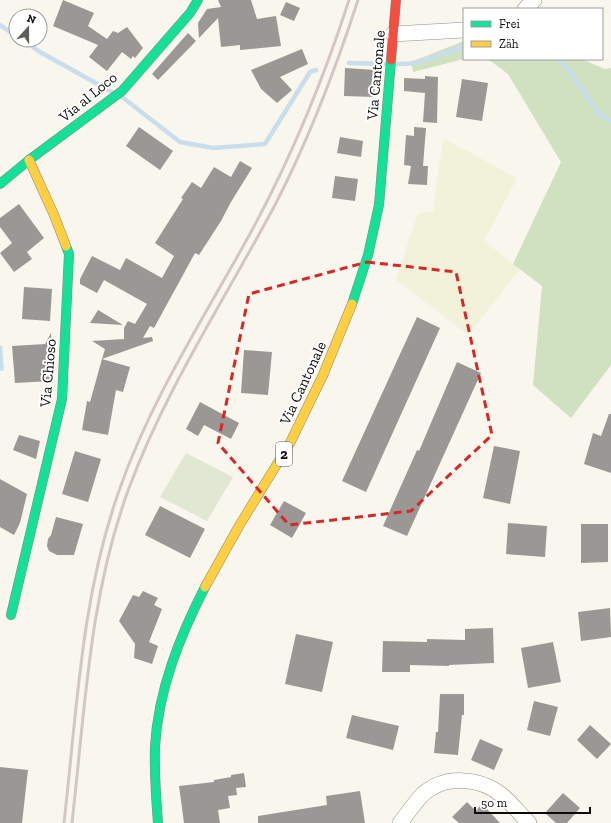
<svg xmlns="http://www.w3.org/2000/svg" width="611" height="823" font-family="'Zilla Slab',serif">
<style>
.farmland{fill:#f2f2db}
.forest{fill:#cfe1bf}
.cemetery{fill:#e1e7d3}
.water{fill:#c9deed}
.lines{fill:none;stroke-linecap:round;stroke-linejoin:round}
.stream{stroke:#c9deed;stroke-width:4.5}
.building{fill:#9a9894}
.street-casing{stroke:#91908c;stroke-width:16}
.fast-casing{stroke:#888783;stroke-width:10}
.slow-casing{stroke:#888783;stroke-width:10}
.jam-casing{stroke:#888783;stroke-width:10}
.street{stroke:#fefefc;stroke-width:15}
.fast{stroke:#16e098;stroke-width:9}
.slow{stroke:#ffcf43;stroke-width:9}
.jam{stroke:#f24e42;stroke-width:9}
.rail{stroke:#d3c6c4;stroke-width:3}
.marked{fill:none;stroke:#d62828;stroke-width:3;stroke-dasharray:8 5;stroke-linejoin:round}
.labels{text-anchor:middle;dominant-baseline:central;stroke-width:4;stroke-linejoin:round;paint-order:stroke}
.shield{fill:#fff;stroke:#545454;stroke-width:1}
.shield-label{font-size:14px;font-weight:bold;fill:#0a0a0a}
.street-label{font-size:15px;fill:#0a0a0a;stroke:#fff}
</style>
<rect width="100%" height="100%" fill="#f8f6ed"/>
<path class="farmland" d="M443 138 517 178 484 241 520 269 468 335 396 280 418 213 433 212Z"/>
<path class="forest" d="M464 41V59L413 72 411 62Z
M488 59H581L605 69 611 68V365L571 418 533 385 542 286 513 264 561 162 508 74Z"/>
<path class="cemetery" d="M186 453 233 477 207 521 160 497Z"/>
<path class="water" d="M0 346H2L4 370 0 371Z"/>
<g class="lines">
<path class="stream" d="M0 25 16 36
M23 40 40 52 112 92
M557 59 569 70 598 113 611 121
M349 63 385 64
M397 64C424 65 439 53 464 47
M122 97 180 142 213 148 265 144 310 72 316 70"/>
</g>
<path class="building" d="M63 0 94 13 88 26 107 39 113 31 118 33 127 27 143 48 135 58 133 56 131 59 122 52 107 71 89 57 98 45 53 26Z
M218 0H251L257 19 276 16 281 46 240 50V45L221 47 218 18 199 38 198 23 207 9 221 7Z
M286 2 300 8 294 21 280 15Z
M188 33 196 41 158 80 152 74Z
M302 49 308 64 280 77 292 90 277 103 261 89 251 70Z
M345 68 376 70 374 97 344 96Z
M425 76 438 77 437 123 423 122 425 93 404 91V78L425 79Z
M462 79 488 83 482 121 456 117Z
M139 127 173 151 160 170 126 146Z
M414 127 426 128 423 166H428L427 185 408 184 411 166 404 165 406 135 414 136Z
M340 137 363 141 361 157 337 153Z
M240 161 252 168 231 202 221 221 199 255 195 253 154 328 150 326 143 338 152 337 153 341 102 359 105 349 92 341 124 339V328L128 321 135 324 147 304 104 280 97 293 80 284V279L92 256 120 270 126 258 162 278 174 256 155 243 183 199 181 198 192 182 201 188 214 167 231 177Z
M335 176 358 179 355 201 332 198Z
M19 204 44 238 27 252 32 259 14 272 0 253 12 243 0 227V218Z
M24 287 52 289 50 321 22 319Z
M98 310 123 325 90 323Z
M417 317 440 328 366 492 342 481Z
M51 333 52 354 51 381 15 383 12 346 45 344Z
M244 350 272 352 268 395 241 393Z
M102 359 130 367 123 392 116 390 108 435 82 430 87 401 90 402Z
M457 362 481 373 407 536 383 526 417 450 419 451Z
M200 402 239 423 231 439 204 425 198 436 186 429Z
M609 414H611V473L584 464 593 433 601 436Z
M19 435 40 441 36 459 13 450Z
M494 446 520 451 510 504 483 498Z
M75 451 101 459 88 502 62 494Z
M0 479 27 494 20 523 14 535 0 527Z
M284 501 306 513 292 538 270 525Z
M160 506 205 529 190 558 145 535Z
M56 517 83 524 74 555H57L49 551 47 546 48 539 51 535Z
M508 523 547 526 545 557 506 554Z
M581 524H608V562L581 563Z
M143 591 158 598 154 605 162 609 149 642 158 646 152 664 134 658 135 644 119 621 133 595 139 597Z
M610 608 611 637 581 641 578 612Z
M493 628 494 663 449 665V666L410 665V672H382L383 641 427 642V639L465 640V629Z
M296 634 333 642 322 692 285 684Z
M553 642 561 682 528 688 521 648Z
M440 694H464V715H462L458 755 434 753 436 732H438Z
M534 701 558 707 550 736 527 730Z
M352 715 399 726 393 750 346 738Z
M590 725 611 744 597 759 577 740Z
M480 739 503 749 494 770 471 760Z
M0 767 28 770 22 823H0Z
M244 773 246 787 236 788 237 795 228 796 230 808 218 810 220 823H184L179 786 214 782V780L231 777V775Z
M360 791 365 823H258V816L327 805 326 796Z
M563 793 580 808 567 823H556L545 813Z
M467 802 476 811 480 806 482 808 484 806 500 823H459L452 817Z"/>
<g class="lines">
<g class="street-casing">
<path id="street" d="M525 9 534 0
M393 34 464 30
M400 823C407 814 414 804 421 796 444 774 480 777 503 796 512 804 520 814 529 823"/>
</g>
<g class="fast-casing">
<path id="fast" d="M0 184 29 160 122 91 190 13 198 0
M352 304 368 255 379 205 391 60
M11 615 62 399 69 254 66 246
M158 823C156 797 154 772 155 747 158 690 180 636 205 587"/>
</g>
<g class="slow-casing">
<path id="slow" d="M29 160 54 215 66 246
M205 587 239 526 290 443 323 375 352 304"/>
</g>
<g class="jam-casing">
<path id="jam" d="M391 60 396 0"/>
</g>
<use href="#street" class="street"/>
<use href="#fast" class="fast"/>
<use href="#slow" class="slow"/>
<use href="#jam" class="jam"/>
<path class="rail" d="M64 823C77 710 81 596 120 488 152 397 205 316 251 232 291 158 323 81 349 0
M72 823C85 710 89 596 129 488 166 388 225 299 275 205 309 139 335 71 358 0"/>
</g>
<path class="marked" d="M367 262 456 272 492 435 411 511 289 525 218 443 249 294Z"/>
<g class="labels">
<rect class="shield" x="276" y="442" width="16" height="24" rx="3"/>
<g class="shield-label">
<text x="284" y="454">2</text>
</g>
<g class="street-label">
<text transform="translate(376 75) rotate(-85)">Via Cantonale</text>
<text transform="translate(88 97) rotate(-39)">Via al Loco</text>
<text transform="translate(48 373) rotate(-85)">Via Chioso</text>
<text transform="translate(303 383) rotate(-65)">Via Cantonale</text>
</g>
</g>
<rect x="463" y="8" width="140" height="52" fill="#ffffff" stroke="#9d9d9d"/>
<rect x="471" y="21" width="20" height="6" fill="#16e098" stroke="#9d9d9d"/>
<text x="499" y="28" font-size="12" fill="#0a0a0a">Frei</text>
<rect x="471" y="41" width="20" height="6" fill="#ffcf43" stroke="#9d9d9d"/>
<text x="499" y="48" font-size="12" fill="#0a0a0a">Zäh</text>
<g transform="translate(28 28) rotate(21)"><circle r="19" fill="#ffffff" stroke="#9d9d9d"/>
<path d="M0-3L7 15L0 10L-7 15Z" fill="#5d5d59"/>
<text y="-6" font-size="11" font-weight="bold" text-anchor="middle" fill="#0a0a0a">N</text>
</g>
<path d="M475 807v6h115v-6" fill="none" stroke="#0a0a0a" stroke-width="2"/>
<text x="481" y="807" font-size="12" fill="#0a0a0a" stroke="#ffffff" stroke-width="3" paint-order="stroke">50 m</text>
</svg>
